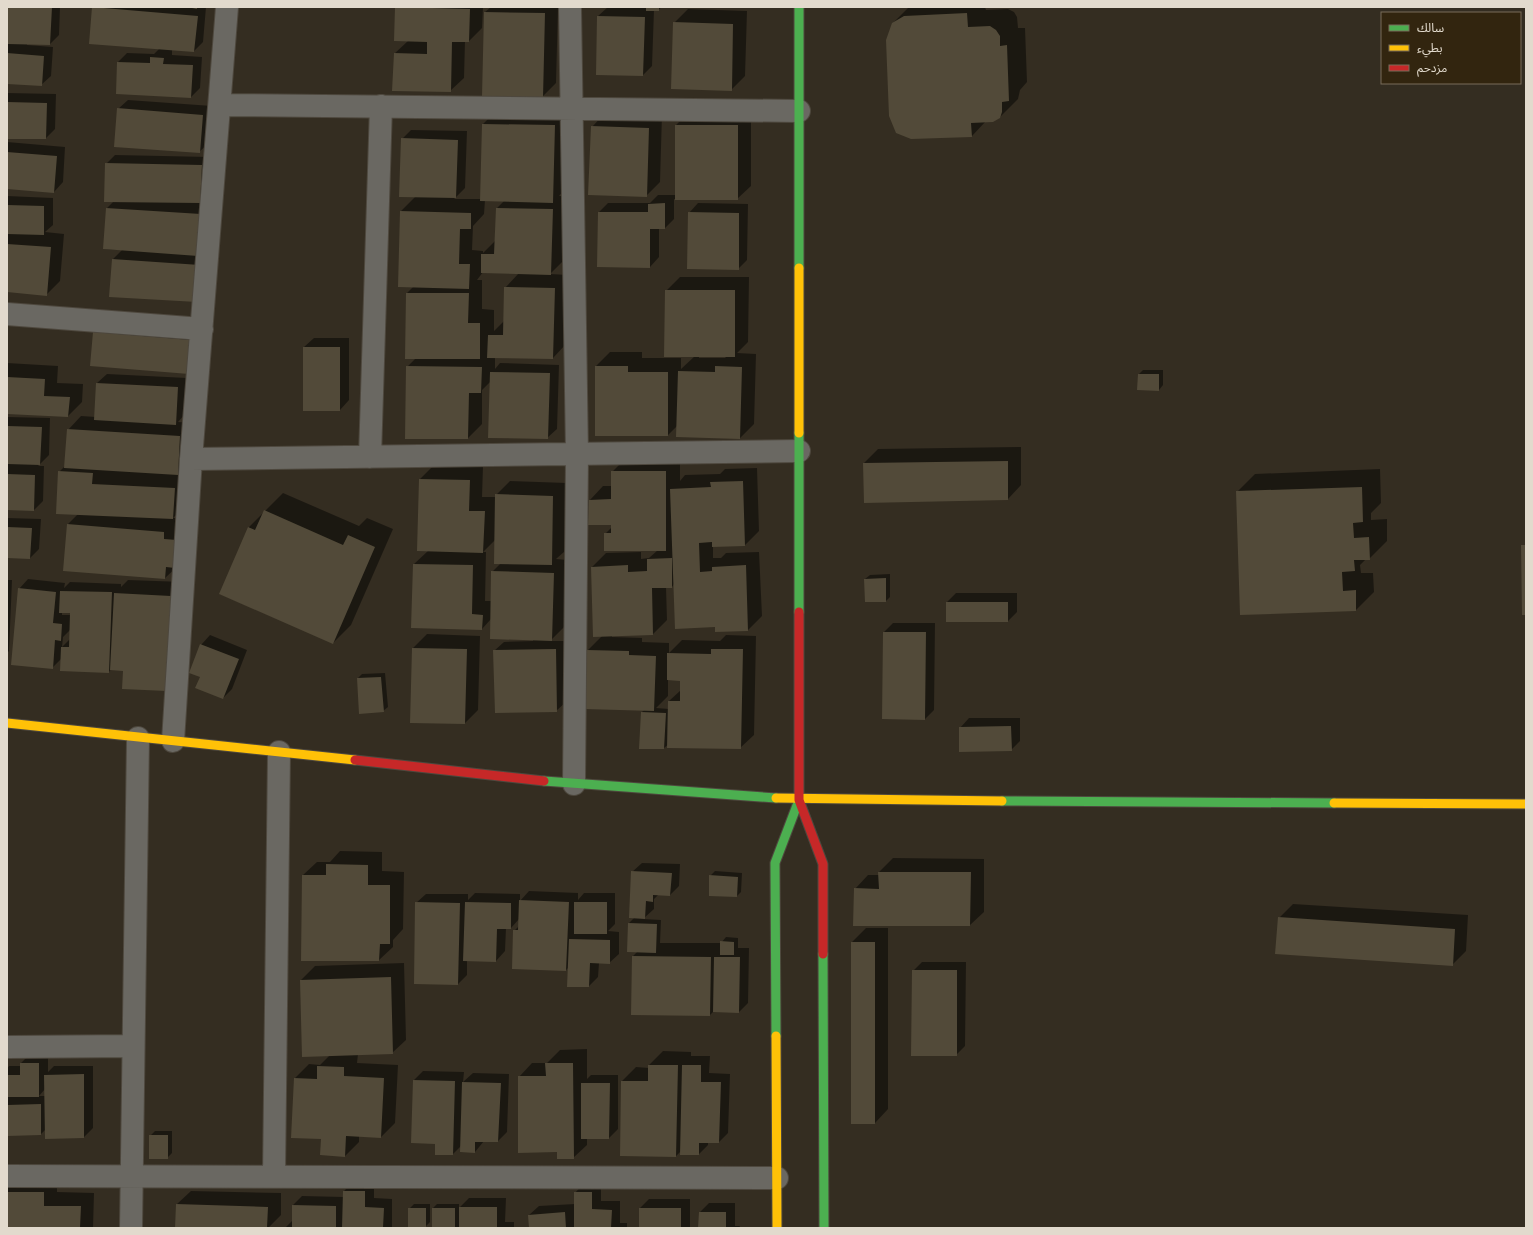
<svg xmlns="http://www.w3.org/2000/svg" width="1533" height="1235" font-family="'Crimson Pro','Noto Sans Arabic',serif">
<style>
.shadow{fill:#0007;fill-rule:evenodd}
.building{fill:#524a39}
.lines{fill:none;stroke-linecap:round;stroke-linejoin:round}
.street-casing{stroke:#4e483e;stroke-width:24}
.fast-casing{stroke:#4e483e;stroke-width:11}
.slow-casing{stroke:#4e483e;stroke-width:11}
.jam-casing{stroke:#4e483e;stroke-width:11}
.street{stroke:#6a6862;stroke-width:22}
.fast{stroke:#4caf50;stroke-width:9}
.slow{stroke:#ffc107;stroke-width:9}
.jam{stroke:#c62828;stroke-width:9}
</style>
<rect width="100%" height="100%" fill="#342d21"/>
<path class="shadow" d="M7 7H60L59 35 50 44 27 43V45L53 47 51 76 41 85 7 83Z
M94 7H206L203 42 194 51 172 49V55L202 57 200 88 191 97 117 93 118 62 127 53 154 54 160 48Z
M396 7H483L482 28 469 41H465L464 78 450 91 394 54 408 41Z
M491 7H558L556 83 543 96 485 12Z
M608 7H662L658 10H654L652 66 643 75 598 16Z
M909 7H985L986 10 1008 9 1014 12 1017 17 1018 28H1025L1027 82 1020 90 1018 99 999 118 986 121 972 136 893 23Z
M688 9 747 11 745 76 731 90 674 23Z
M7 93 56 94 55 129 46 138H7Z
M128 100 212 106 209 143 199 152 118 109Z
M497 110 568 112 566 188 559 196H566L564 260 550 274 568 275 566 344 553 358 495 357V369L500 363 559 365 557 429 547 438 491 381 482 390V424L468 438 407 367 416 358 407 293 414 286 401 211 416 196 402 139 411 130 467 131 465 188 454 199H481L483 124ZM485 200 504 201 497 208 495 241 483 253V251L472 250 473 226 484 214ZM483 272 519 273 505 288 504 321 494 331V310L482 309V280H477Z
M690 111H751V186L737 199H674V219L665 228H659V257L650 267 599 212 608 203H650L658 195H676V125Z
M605 113 662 114 660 182 646 196 592 127Z
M7 142 65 147 63 182 54 192 7 188Z
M115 155 210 157 206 292 113 259 122 250 104 249 107 208 114 201 106 164Z
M7 196 53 198V225L45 232 64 234 60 281 46 295 7 291Z
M698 203 748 204 747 260 738 269 689 213Z
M680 277H749L748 342 737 353 756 354 754 424 740 438 678 425 668 435 596 366 610 352H642V358H681V369L695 356 666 291ZM699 356H727L725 358H699Z
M103 324 200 332 197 364 94 333Z
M314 338H349V400L340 410 304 347Z
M7 363 58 366 57 383 83 384 82 402 68 416 7 413Z
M1143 370H1163V385L1159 390 1139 374Z
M107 374 187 378 185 414 178 422 194 423 191 460 178 474H188L187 504 173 518H178L179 565 165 578 64 570 68 524 78 514 59 472 65 466 68 430 81 416 96 417 97 383Z
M7 417 50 418 49 455 38 466H44L43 501 34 510 7 509Z
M1021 447V485L1008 499 864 463 878 449Z
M626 458H680V481L685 475 720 474 725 469 757 468 759 531 745 545 713 546V558H721L726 553 759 552 762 616 748 630 716 626 674 584 672 587H666L667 620 653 634 612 635V637L642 638V642L669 643V653L682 640 720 641 726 635 756 636 754 735 740 748 669 744 664 748 642 712 644 710 588 650 603 635 592 567 606 553 641 552V559L649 558 658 550 605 534 612 527V524L590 500 603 486H612V472ZM668 679 681 680V690L669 701V709L656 708 668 696Z
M434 465 483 466 482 497H496V495L510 481 567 483 565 551 556 559 567 560 565 626 550 641H565L566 702 556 711 494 651 504 642 533 641V639L491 619 482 629 412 627 414 564 428 551 420 479ZM495 540 501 563 492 572V601H485L486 552H483Z
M1380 469 1381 503 1371 513V520L1387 519V541L1369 559H1366L1360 565 1361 573H1373L1374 592 1356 610 1237 492 1255 474Z
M283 493 359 526 367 518 393 529 351 625 333 643 220 594 249 527Z
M7 518 41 519 39 549 30 558 7 557Z
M890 574V597L886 601 865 579 870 575Z
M28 579 65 583 64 588 70 582 121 584V587L128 580 184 582 180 676 111 669 109 672 62 658 52 668 19 589ZM62 612 71 613V615H62ZM70 630V639L62 647 63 637Z
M7 580H12L9 651 7 653Z
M956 593H1017V612L1008 621 947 602Z
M893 623H935L934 710 925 719 884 632Z
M427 634 480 636 478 710 465 723 413 648Z
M210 635 247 650 232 689 223 698 201 676V645Z
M385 673 388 707 383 711 358 678 362 674Z
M969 718H1020V741L1011 750 960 728Z
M340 851 382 852V871L404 872 403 929 393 940V947L379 960 303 875 317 862H330Z
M893 858 984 859V912L970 925 855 889 868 875H879V872Z
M642 863 680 864 679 886 670 895 659 894 654 899V909L643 919 661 920 660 943H721L726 937 738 938V948H749L748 1003 739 1012 714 1011 710 1015 633 956 638 951 629 923 635 917 632 872Z
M715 871 742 873 741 892 737 896 710 876Z
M529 891 578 893V900L584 893H615V924L608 931 619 932V954L609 963H599L598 977 589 986 569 967 566 970 513 968 514 931 519 926V919L511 928H506L505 951 496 961 467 960V975L458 984 416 903 426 894H468V900L475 893 520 894V901Z
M1293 904 1468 915 1466 951 1452 965 1279 918Z
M866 928H888V1109L875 1123 852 942Z
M922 962H966L965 1046 956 1055 913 971Z
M404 963 406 1040 392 1053 358 1054 357 1063 398 1065 395 1123 381 1137 359 1136V1142L345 1156 322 1138 295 1078 309 1064 320 1065 330 1055 301 980 315 966Z
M587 1049V1079L591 1075H618V1129L609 1138H587V1145L573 1158 558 1151 519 1077 532 1063H547L560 1050Z
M663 1051 691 1052V1056H710L709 1073 730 1074 728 1133 719 1142H708V1145L699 1154 681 1151 676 1156 622 1081 636 1067 649 1068V1065Z
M30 1054H48V1072L54 1066H93V1128L84 1137 46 1129 41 1134 7 1135V1098L9 1096H7V1069L9 1066H21V1063ZM45 1089V1096H39Z
M423 1071 464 1072 463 1082 473 1073 509 1074 507 1132 498 1141H484L475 1152 461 1146 453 1154 436 1143 414 1080Z
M155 1131H172V1153L167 1158 150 1136Z
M57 1179V1192L94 1193 93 1228H7V1181Z
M353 1182 374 1183V1198L392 1199V1228H285L293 1220V1205L302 1196 344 1197V1191Z
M584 1183 601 1184V1201H620V1223H627V1228H530L529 1215 539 1206 575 1204V1193Z
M191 1191 281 1193V1215L268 1228H176L177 1204Z
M469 1198H506L505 1222H514V1228H433V1208L437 1204H459V1208Z
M649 1199H690V1228H640V1208Z
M709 1203H735V1226H740L739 1228H699L700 1212Z
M414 1204H430V1222L424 1228H409V1209Z"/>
<path class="building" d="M7 7H52L50 45 7 44Z
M92 7 198 16 194 52 89 44Z
M187 7H197V9Z
M395 7 470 9 469 42H452L451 92 392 91 394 53 427 54V42L394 41Z
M646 7H659V11H646Z
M484 12 545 13 543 98 482 96Z
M967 13 968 27 990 26 996 30 1000 36V46L1007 45 1009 101 1002 102V112L1000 118 993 122 971 123 972 137 911 139 896 133 889 116 886 40 892 23 904 16Z
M597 16 645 17 643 76 596 75Z
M673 22 733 24 732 91 671 89Z
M7 53 44 56 42 86 7 84Z
M150 57 164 58 163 64 193 65 191 98 116 94 117 62 150 63Z
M7 102 47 103 46 139H7Z
M117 108 203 115 200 153 114 147Z
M482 124 555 125 553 203 480 201Z
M675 125H738V200H675Z
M591 126 649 128 647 197 588 195Z
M401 138 458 140 456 198 399 197Z
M7 152 57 156 54 193 7 189Z
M105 163 202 165 200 203 104 202Z
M665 203V229H650V268L597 267 598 212H648V204Z
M7 205 44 206V235L7 234Z
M106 208 201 214 198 256 103 249Z
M496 208 553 209 551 275 481 273V254H494Z
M400 211 471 213V229H460L459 264H470L469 289 398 287Z
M688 212 739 213V270L687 269Z
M7 244 51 247 47 296 7 292Z
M112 259 200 265 197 302 109 297Z
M504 287 555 288 553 359 487 358 488 335H503Z
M665 290H735V357H664Z
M406 293H469L468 323H480V359H405Z
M93 332 191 340 189 374 90 366Z
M303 347H340V411H303Z
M406 366 482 367 481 393H469L468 439H405Z
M595 366H628V372H668V436H595Z
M715 366 742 367 740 439 676 437 678 371 715 372Z
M490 372 550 373 548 439 488 438Z
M1138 374H1159V391L1137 390Z
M7 377 45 379 44 396 70 397 68 417 7 414Z
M96 383 178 387 176 425 94 420Z
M7 426 42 427 40 465 7 464Z
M67 429 180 436 178 475 64 468Z
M1008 461V500L864 503 863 463Z
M58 471 93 473 92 484 175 488 173 519 56 514Z
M611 471H666V551H604V533H611V525H588L589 500 611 499Z
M7 474 35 475 34 511 7 510Z
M419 479 470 480 469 511H485L483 553 417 551Z
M743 481 745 546 712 547V542L699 543 700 572 712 571V567L746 565 748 631 715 632V627L675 629 670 489 711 487 710 482Z
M1362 487 1363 522 1353 523 1354 538 1369 537 1370 560H1354L1355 571 1342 572 1343 591 1356 590V611L1240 615 1236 491Z
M495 494 553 496 552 565 494 564Z
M264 510 343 545 348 535 375 547 333 644 219 594 248 527 255 530Z
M67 524 164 532V539L177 540 175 568 166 567 165 579 63 571Z
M7 527 32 528 30 559 7 558Z
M1521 545H1526V615H1522Z
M672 558V588H652L653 635 593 637 591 567 628 565V572L647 571V559Z
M413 564 473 565 472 614 483 615 482 630 411 628Z
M491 571 554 573 552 641 490 639Z
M886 578V602H865L864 579Z
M18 588 56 592 53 623 62 624 61 641 55 640 53 669 11 665Z
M60 591 112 592 109 673 60 671 61 647H69L70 613H59Z
M114 593 171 596 167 691 122 689 123 671 110 670Z
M946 602H1008V622H946Z
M883 632H926L925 720 882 719Z
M200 644 239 659 223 699 195 688 200 677 189 673Z
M412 648 467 649 465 724 410 723Z
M556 649 557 712 495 713 493 650Z
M711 649H743L741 749 667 748 668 701H680V681L667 680V653L711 654Z
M587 650 629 651V655L656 656 654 711 584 709Z
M381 677 384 712 359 714 357 678Z
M641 712 666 713 664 749H639Z
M1011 726 1012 751 959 752V727Z
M326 864 368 865V885H390V944H380L379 961H301L302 875H326Z
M631 871 672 873 670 896 653 895V902L646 901 645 919 629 918Z
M878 872H971L970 926H853L854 888 879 889Z
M709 875 738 877 737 897 709 896Z
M519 900 569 902 566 971 512 969 513 930H518Z
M415 902 460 903 458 985 414 984Z
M465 902 511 903V929H497L496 962 463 961Z
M574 902H607V934H574Z
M1278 917 1455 929 1453 966 1275 954Z
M628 923 657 924 656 953 627 952Z
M569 939 610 940V964L590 963 589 987H567Z
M720 941 734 942V955H720Z
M851 942H875V1124H851Z
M632 956 711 957 710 1016 631 1015Z
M714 957H740L739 1013 713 1012Z
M912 970H957V1056H911Z
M391 977 393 1054 302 1057 300 980Z
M20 1063H39V1097H7V1075H20Z
M545 1063H573L574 1159H557V1152L518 1153V1076H546Z
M648 1065H678L676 1157 620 1156 621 1081H648Z
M682 1065H701V1082H721L719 1143H699V1155H680Z
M317 1066 344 1067V1076L384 1078 381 1138 346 1136 345 1157 320 1155 321 1139 291 1138 294 1078 317 1079Z
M84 1074V1138L45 1139 44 1075Z
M413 1080 455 1081 453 1155H435V1144L411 1143Z
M462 1082 501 1083 498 1142H475V1153L460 1152Z
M581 1083H610L609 1139H581Z
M41 1104V1135L7 1136V1105Z
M149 1135H168V1159H149Z
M343 1191H365V1207L384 1208 383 1228H342Z
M7 1192H44V1206H81L80 1228H7Z
M574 1192H592V1209L612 1210 611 1228H574Z
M176 1204 268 1207 267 1228H175Z
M292 1205 336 1206V1228H292Z
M459 1207H497V1228H459Z
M408 1208H426V1228H408Z
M432 1208H455V1228H432Z
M639 1208H681V1228H639Z
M565 1212 566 1228H529L528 1215Z
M699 1212H726V1228H698Z"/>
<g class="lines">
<g class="street-casing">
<path id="street" d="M570 7 577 454 574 784
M220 105 799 111
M7 314 202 329
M370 457 381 106
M191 459 799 451
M173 741 191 459 227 7
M7 1047 133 1046
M7 1176 777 1178
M274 1177 279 752
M131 1228 138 738"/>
</g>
<g class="fast-casing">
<path id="fast" d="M799 7V268
M799 433V612
M544 781 776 798
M1002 801 1334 803
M823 954 824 1228
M776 1036 775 863 799 800"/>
</g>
<g class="slow-casing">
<path id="slow" d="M799 268V433
M7 723 355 760
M776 798 1002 801
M1334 803 1526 804
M776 1036 777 1228"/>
</g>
<g class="jam-casing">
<path id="jam" d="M799 612V800L823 864V954
M355 760 544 781"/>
</g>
<use href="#street" class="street"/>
<use href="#fast" class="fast"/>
<use href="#slow" class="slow"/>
<use href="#jam" class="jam"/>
</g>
<rect width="1533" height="1235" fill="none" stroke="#e2dacd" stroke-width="16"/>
<rect x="1381" y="12" width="140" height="72" fill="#32250f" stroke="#786d5b"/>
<rect x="1389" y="25" width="20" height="6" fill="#4caf50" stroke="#786d5b"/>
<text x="1417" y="32" font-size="12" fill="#e2dacd">سالك</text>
<rect x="1389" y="45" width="20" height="6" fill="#ffc107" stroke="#786d5b"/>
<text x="1417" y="52" font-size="12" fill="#e2dacd">بطيء</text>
<rect x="1389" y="65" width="20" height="6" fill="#c62828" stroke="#786d5b"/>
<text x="1417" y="72" font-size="12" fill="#e2dacd">مزدحم</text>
</svg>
